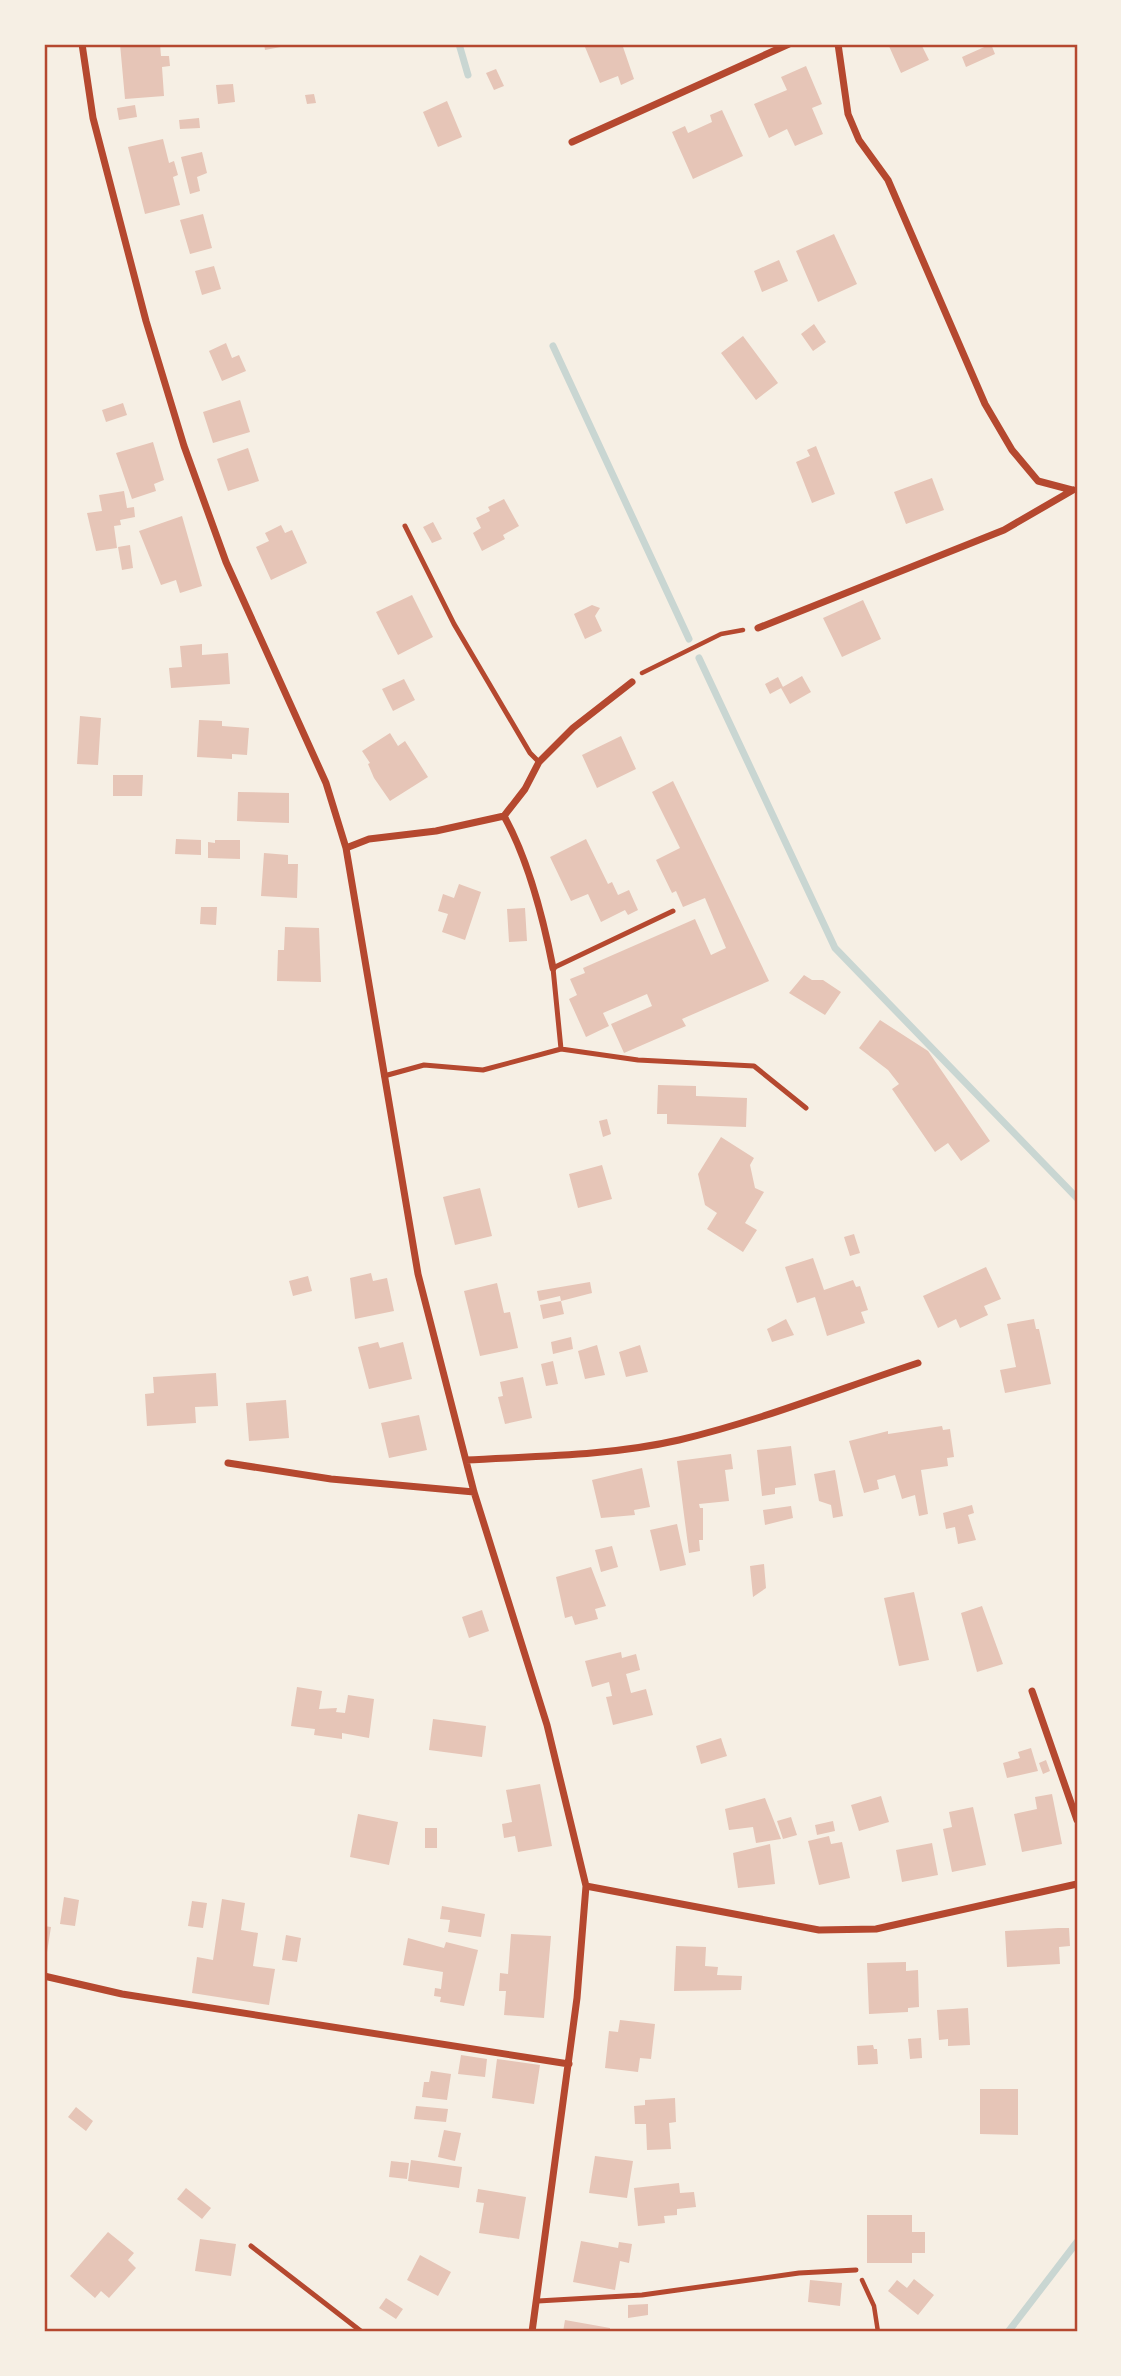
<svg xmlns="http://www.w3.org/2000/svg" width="1121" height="2376" font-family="Helvetica,sans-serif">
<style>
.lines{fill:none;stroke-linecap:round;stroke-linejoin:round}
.stream{stroke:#c9d6d2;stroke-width:7}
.building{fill:#e6c5b7}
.path{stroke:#b5482f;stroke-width:4.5}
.service{stroke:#b5482f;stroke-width:5}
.minor{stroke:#b5482f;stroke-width:7}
.neatline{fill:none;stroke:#b5482f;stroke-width:2.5}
</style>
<rect width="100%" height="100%" fill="#f6efe4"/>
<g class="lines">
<path class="stream" d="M459 44 468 75
M553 346 689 639
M699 658 835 948 1077 1198
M1008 2332 1077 2242"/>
</g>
<path class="building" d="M120 44H160L161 56H169L170 66 162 67 164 96 125 99Z
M264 44H291V45L265 50Z
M594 44H622L634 79 621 85 618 76 600 83 585 47Z
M888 44H921L929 60 901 73Z
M991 44 995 54 966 67 962 57Z
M806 66 822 104 812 108 823 134 795 146 787 129 769 138 754 104 787 90 781 77Z
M496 69 504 86 494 90 486 73Z
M233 84 235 102 218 104 216 85Z
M314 94 316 103 307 104 305 95Z
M447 101 462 137 438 147 423 112Z
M135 105 137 117 119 120 117 108Z
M722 110 743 156 693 179 672 132 685 126 688 133 712 122 710 115Z
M199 118 200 128 180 129 179 120Z
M163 139 169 163 174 161 178 175 173 177 180 205 145 214 128 147Z
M202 152 207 173 197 177 200 191 190 194 181 157Z
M203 214 212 248 190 254 180 220Z
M834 234 857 284 818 302 796 251Z
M779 260 788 281 762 292 754 271Z
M214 266 221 289 202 295 195 271Z
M814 324 826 342 813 351 801 334Z
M743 336 778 383 756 400 721 353Z
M226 343 232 358 239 355 246 371 222 381 209 351Z
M240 400 250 432 213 443 203 412Z
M123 403 127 415 106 422 102 410Z
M153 442 164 480 154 484 156 491 132 499 116 453Z
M816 446 835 494 812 503 796 462 810 456 807 450Z
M248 448 259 481 228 491 217 459Z
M932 478 944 510 906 524 894 492Z
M124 491 127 508 134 507 135 517 120 520 121 525 114 526 117 548 96 551 87 513 102 511 99 495Z
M504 499 519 526 503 535 505 539 482 551 473 533 481 528 476 518 490 511 488 507Z
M182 516 202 586 180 593 176 580 161 585 139 531Z
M433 522 442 539 432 543 423 527Z
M281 525 285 533 292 530 307 563 271 580 256 547 269 541 265 533Z
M130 545 133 568 122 570 118 547Z
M412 595 433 637 398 655 376 612Z
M863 600 881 639 842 657 823 618Z
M592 605 600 608 595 616 602 631 585 639 574 614Z
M202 644V655L228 653 230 684 171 688 169 668 182 667 180 646Z
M802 676 811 692 790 704 781 688Z
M778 677 783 687 770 694 765 684Z
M404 679 415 700 393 711 382 689Z
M80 716 101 718 98 765 77 764Z
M199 720 222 721V726L249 728 247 755 232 754V759L197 757Z
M390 733 398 746 405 741 428 777 390 801 374 778 368 764 370 763 362 751Z
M621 736 636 769 597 788 582 755Z
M113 775H143L142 796H113Z
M673 781 769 981 682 1019 686 1026 624 1053 611 1024 652 1006 647 994 603 1013 609 1026 586 1037 569 999 577 995 570 979 585 973 583 968 695 919 711 955 726 948 705 898 683 907 676 891 672 893 656 860 680 848 652 792Z
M238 792 289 793V823L237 821Z
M176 839 201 840V855L175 854Z
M586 839 608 884 612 882 618 895 629 890 638 910 628 915 625 910 601 922 588 894 571 901 550 857Z
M215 840H240V859L208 858V842L215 843Z
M264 853 288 855V864H298L297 898 261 896Z
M459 884 481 892 465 940 442 932 448 914 438 911 443 894 454 898Z
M201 907H217L216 925 200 924Z
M525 908 527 941 509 942 507 909Z
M285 927 319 928 321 982 277 981 278 950H284Z
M804 975 812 980H823L841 992 825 1015 789 993Z
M880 1020 928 1051 990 1141 961 1161 948 1143 935 1152 892 1089 899 1084 888 1070 859 1048Z
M658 1085 696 1086V1096L747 1098 746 1127 667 1124V1114H657Z
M607 1119 611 1134 603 1137 599 1121Z
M721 1137 754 1158 750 1165 755 1188 764 1192 745 1223 757 1230 743 1252 707 1229 717 1213 705 1205 698 1174Z
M602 1165 612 1199 578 1208 569 1174Z
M480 1188 492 1236 455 1245 443 1197Z
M854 1234 860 1253 850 1256 844 1237Z
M813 1258 824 1290 853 1280 856 1287 860 1286 868 1310 861 1312 865 1323 827 1336 815 1297 797 1303 785 1267Z
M986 1267 1001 1299 984 1306 988 1315 960 1328 956 1319 938 1328 923 1296Z
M371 1273 373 1281 387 1278 394 1311 355 1319 350 1278Z
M308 1276 312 1291 293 1296 289 1281Z
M590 1282 592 1293 561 1301 560 1296 539 1301 537 1291Z
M497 1283 504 1313 510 1312 518 1348 480 1356 464 1291Z
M561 1301 564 1314 543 1319 540 1305Z
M786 1319 794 1335 772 1342 767 1329Z
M1034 1319 1036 1329H1039L1051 1384 1005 1393 1000 1370 1016 1367 1007 1324Z
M571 1337 573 1349 553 1354 551 1342Z
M378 1342 380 1348 403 1342 412 1379 369 1389 358 1347Z
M597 1345 605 1375 585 1379 578 1351Z
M640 1345 648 1372 626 1377 619 1352Z
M553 1361 558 1384 546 1386 541 1364Z
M216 1373 218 1406 195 1407 196 1423 147 1426 145 1394 154 1393 153 1377Z
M523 1377 532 1418 505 1424 498 1397 503 1396 500 1382Z
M286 1400 289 1438 249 1441 246 1403Z
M419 1415 427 1450 389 1458 381 1423Z
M942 1426 943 1430 950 1429 954 1457 947 1458 948 1466 921 1470 928 1514 919 1516 915 1495 902 1499 895 1475 877 1480 879 1489 864 1493 849 1441 888 1431V1434Z
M791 1446 796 1485 775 1488V1494L762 1496 757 1450Z
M731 1454 733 1469 725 1470 729 1501 699 1504 700 1508H703V1540H699L700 1551 689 1553 677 1461Z
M642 1468 650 1507 634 1510 635 1515 601 1518 592 1480Z
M835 1470 843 1516 833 1518 831 1505 819 1501 814 1474Z
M972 1505 974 1513 968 1515 976 1540 958 1544 955 1527 946 1529 943 1513Z
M791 1506 793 1518 765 1525 763 1510Z
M677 1524 686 1565 660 1571 650 1530Z
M612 1546 618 1567 601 1572 595 1550Z
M764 1564 766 1588 753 1597 750 1566Z
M591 1567 606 1606 595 1609 598 1619 575 1625 572 1616 565 1618 556 1577Z
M914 1592 929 1660 899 1666 884 1598Z
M982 1606 1003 1664 977 1672 961 1613Z
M482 1610 489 1631 469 1638 462 1617Z
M621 1652 622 1658 636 1654 640 1670 626 1674 631 1693 646 1689 653 1715 613 1725 606 1697 612 1696 609 1682 592 1687 585 1661Z
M297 1687 322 1691 319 1709 337 1708 336 1712 345 1713 348 1695 374 1699 369 1738 342 1733V1739L314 1735 315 1729 291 1726Z
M433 1719 486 1726 482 1757 429 1750Z
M721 1738 727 1756 701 1764 696 1746Z
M1031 1748 1038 1771 1007 1778 1003 1763 1020 1758 1018 1752Z
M1046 1760 1050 1771 1043 1774 1039 1763Z
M540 1784 552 1846 518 1852 515 1836 504 1838 502 1824 512 1822 506 1790Z
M1052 1794 1062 1844 1022 1852 1014 1814 1037 1809 1035 1797Z
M881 1796 889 1822 859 1831 851 1805Z
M765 1798 781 1839 756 1843 753 1827 729 1830 725 1809Z
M973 1807 986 1865 952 1872 943 1829 952 1827 949 1812Z
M358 1814 398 1822 389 1865 350 1857Z
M791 1817 797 1835 783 1839 777 1821Z
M833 1821 835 1831 817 1835 815 1825Z
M425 1828H437V1848H425Z
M829 1836 831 1844 842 1842 850 1878 819 1885 808 1841Z
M932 1843 938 1875 902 1882 896 1850Z
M770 1844 775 1884 738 1888 733 1853Z
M64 1897 79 1900 75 1926 60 1924Z
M222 1899 245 1903 241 1930 258 1933 253 1966 275 1969 269 2005 192 1993 197 1957 213 1960Z
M192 1901 207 1903 203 1928 188 1926Z
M442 1906 485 1914 481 1937 448 1932 450 1920 440 1919Z
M44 1926 51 1927 45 1965H44Z
M1058 1928H1069L1070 1946 1059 1947 1060 1964 1007 1967 1005 1931Z
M511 1934 551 1936 544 2018 504 2015 506 1991H499L500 1973 508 1974Z
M286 1935 301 1938 297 1962 282 1960Z
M408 1938 444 1948 446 1942 478 1950 464 2006 440 2002 441 1997 434 1996 435 1988 441 1989 443 1972 403 1965Z
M676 1946 706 1947 705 1966 718 1967 717 1975 742 1976 741 1990 674 1991Z
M906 1962V1971L918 1970 919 2007 908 2008V2012L869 2014 867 1963Z
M968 2008 970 2045 948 2046V2039L939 2040 937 2010Z
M620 2020 655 2024 651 2059 640 2058 638 2072 605 2068 609 2031 618 2032Z
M921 2038 922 2058 910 2059 908 2039Z
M873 2045 874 2049H877L878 2064 858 2065 857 2046Z
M461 2055 487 2059 485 2077 458 2074Z
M497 2059 540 2065 534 2104 492 2098Z
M431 2071 451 2074 447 2100 422 2097 424 2082H429Z
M980 2089H1018V2135L980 2134Z
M675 2098 676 2122 669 2123 671 2149 647 2150 646 2124H635L634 2106 645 2105V2100Z
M416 2106 448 2109 446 2122 414 2119Z
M76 2107 93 2121 86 2131 68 2117Z
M444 2130 461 2133 455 2161 438 2157Z
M595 2156 633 2161 627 2198 589 2193Z
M411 2160 462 2167 459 2188 408 2181Z
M391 2161 409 2163 407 2179 389 2177Z
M679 2183 680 2193 694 2192 696 2207 677 2209V2215L664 2216 665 2223 638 2226 634 2188Z
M186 2188 211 2208 202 2219 177 2199Z
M478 2189 526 2197 519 2239 479 2233 484 2203 476 2202Z
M867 2215H912V2232H925V2253H912V2263H867Z
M108 2232 134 2253 128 2260 136 2268 109 2298 101 2291 95 2298 70 2276Z
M200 2239 236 2244 231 2276 195 2271Z
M581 2241 618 2248 619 2242 632 2244 629 2263 620 2261 615 2290 573 2282Z
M420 2255 451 2272 438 2296 407 2280Z
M914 2279 934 2295 918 2315 888 2291 897 2280 907 2288Z
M810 2280 842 2283 840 2306 808 2302Z
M386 2298 403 2309 396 2319 379 2308Z
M648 2304V2315L628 2318V2305Z
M565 2320 610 2328V2332H563Z"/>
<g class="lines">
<path class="path" d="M642 673 721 634 743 630
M862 2280 874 2306 878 2332"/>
<path class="service" d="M405 526 454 624 530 753 539 762
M561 1049 553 968 673 911
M384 1076 424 1065 483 1070 561 1049 638 1060 754 1066 806 1108
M251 2246 362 2332
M538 2301 642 2295 799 2273 856 2270"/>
<path class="minor" d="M82 44 93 118 146 321 184 446 226 562 326 783 346 848 418 1274 474 1492 547 1725 586 1886 577 1998 532 2332
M838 44 848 114 859 140 888 180 985 404 1012 450 1038 481 1072 490
M572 142 789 44
M758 628 1004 530 1073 490
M504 816C529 861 543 917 553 968
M346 848 369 839 436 831 504 816 525 789 539 762 573 728 632 682
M466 1460C536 1456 609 1456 679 1440 760 1421 839 1389 918 1363
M228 1463 331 1479 474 1492
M1032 1691 1077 1820
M586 1886 819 1930 876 1929 1077 1884
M44 1976 122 1994 569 2064"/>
</g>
<rect width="1121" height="2376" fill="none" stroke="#f6efe4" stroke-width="91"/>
<rect x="46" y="46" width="1030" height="2284" class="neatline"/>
</svg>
